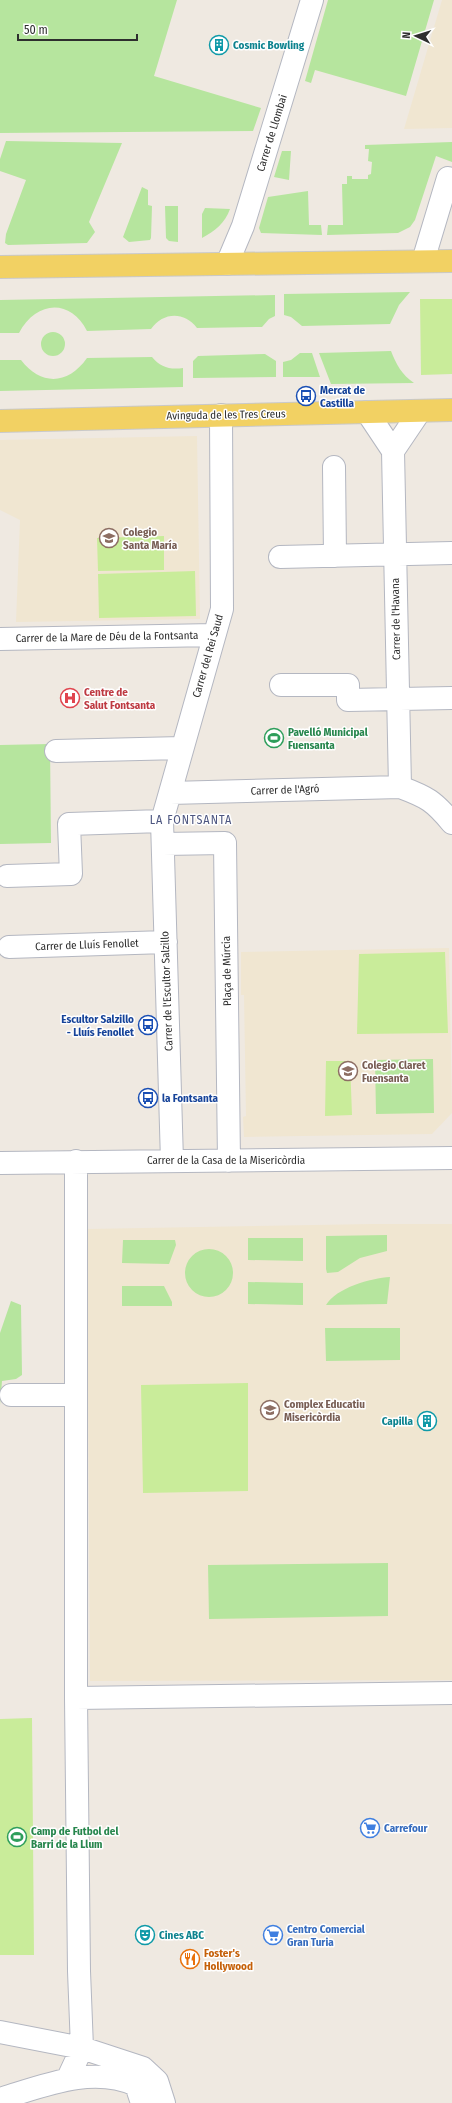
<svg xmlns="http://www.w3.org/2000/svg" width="452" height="2103" font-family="'Fira Sans Condensed',sans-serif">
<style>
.education{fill:#f0e6d1}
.green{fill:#b6e59e}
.pitch{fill:#c9ec9a}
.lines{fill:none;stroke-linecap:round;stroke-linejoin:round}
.minor-casing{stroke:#b4b7c1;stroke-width:24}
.major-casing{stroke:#c9c9c9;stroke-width:24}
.minor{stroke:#fff;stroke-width:22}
.major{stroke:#f2d163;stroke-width:22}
.labels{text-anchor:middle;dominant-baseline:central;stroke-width:3;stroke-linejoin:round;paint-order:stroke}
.culture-label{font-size:11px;font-weight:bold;fill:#0d838f;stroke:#fff;text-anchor:start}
.street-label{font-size:11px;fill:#2e2e2e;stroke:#fff}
.transit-label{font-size:11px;font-weight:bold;fill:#164399;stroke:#fff;text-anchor:start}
.education-label{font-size:11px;font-weight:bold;fill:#785e54;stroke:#fff;text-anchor:start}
.health-label{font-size:11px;font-weight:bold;fill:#be3a42;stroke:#fff;text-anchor:start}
.leisure-label{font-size:11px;font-weight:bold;fill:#27864d;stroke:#fff;text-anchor:start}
.shop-label{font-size:11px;font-weight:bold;fill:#366cbe;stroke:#fff;text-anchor:start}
.food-label{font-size:11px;font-weight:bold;fill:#c56008;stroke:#fff;text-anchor:start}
.neighbourhood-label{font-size:12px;letter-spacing:1px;fill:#4d5680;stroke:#fff}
</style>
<rect width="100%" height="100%" fill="#efe9e1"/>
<path class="education" d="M442 0H452V128L404 129Z
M197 436 200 619 16 622 20 520 0 510V440Z
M449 948 452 1113 432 1134 244 1137 243 1117 246 1116 244 995H241V952Z
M373 1224H452V1680L90 1681 87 1229Z"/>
<path class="green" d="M0 0H177L154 76 261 108 253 131 0 133Z
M328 0H434L406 96 315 70 311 83 305 81Z
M6 141 122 143 89 222 95 232 87 243 8 245 5 243 6 234 26 180 0 171V159Z
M452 142V162L436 156 415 220 410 227 398 233 327 235 328 225H343L342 184H347V176H352V179H368V175L371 174 372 162 368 161 369 149H365V145Z
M282 151H291L289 180 274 177Z
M142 187 148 190V205L152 206 151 238 150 240 129 242 123 237Z
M308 191 309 225H321L322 235 261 233 259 228 268 197Z
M165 206H178V242L169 241 166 238Z
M205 208 230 209C225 223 215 231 202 238V214Z
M410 292 399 305 390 324 302 326 291 317 284 315V294Z
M275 295V316L269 319 262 327 197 328C184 311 163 312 151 329L87 331C70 298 36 301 19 333H0V300Z
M41 344a12 12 0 1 1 24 0a12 12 0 1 1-24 0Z
M391 351C396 364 402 375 414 383L331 384 319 353Z
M300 353H312L320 377H283V362L291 360Z
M265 354 276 361V377L193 378V361L198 356Z
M152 357C160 367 170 370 183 368V387L0 391V360H21C41 386 68 385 87 358Z
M50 744 51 843 0 844V745Z
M433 1059 434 1113 376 1114 375 1060Z
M387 1235V1251L360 1258 338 1272 327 1273 326 1269V1236Z
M248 1238H303V1261L248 1260Z
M123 1240H175L176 1245 169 1264 122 1263Z
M185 1273a24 24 0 1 1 48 0a24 24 0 1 1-48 0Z
M390 1277 387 1304 326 1305C336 1288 371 1278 390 1277Z
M248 1282 303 1283V1305L248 1304Z
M122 1286H164L172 1302V1306H122Z
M11 1301 21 1305 22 1375 16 1379 2 1381 0 1405V1333Z
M325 1328H400V1360L326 1361Z
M388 1563V1616L209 1619 208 1565Z"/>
<path class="pitch" d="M420 299H452V374L421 375Z
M164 536V570L98 571 97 538Z
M195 571 196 616 99 618 98 574Z
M445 952 448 1033 357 1034 359 954Z
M326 1061H350L352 1115 325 1116Z
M248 1383V1491L143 1493 141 1385Z
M32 1718 34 1955H0V1719Z"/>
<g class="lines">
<g class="minor-casing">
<path id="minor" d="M423 261 448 178
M227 264 243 226 312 0
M367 412 393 451 400 787
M393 451 420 411
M334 467 335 556
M280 557 452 553
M0 639 214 635
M281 685H348V700L452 698
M56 751 182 748
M170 793 400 787C427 797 434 801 452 823
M163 844 225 843 229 1161
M7 876 71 874 69 824 162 821
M9 947 166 942
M172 1161 162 821 222 609 221 415
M0 1163 452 1158
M11 1395H76
M76 1698 452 1693
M0 2032 82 2048 143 2068 157 2081 164 2103
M68 2078 82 2048 79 1971 76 1698V1161
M0 2099C43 2086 92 2065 136 2085L142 2103"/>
</g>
<g class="major-casing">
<path id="major" d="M0 267 452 261
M0 421 452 410"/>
</g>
<use href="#minor" class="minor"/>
<use href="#major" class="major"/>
</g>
<defs>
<g id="building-ring" transform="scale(1)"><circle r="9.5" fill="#fff" stroke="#0f9aa8" stroke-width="1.5"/><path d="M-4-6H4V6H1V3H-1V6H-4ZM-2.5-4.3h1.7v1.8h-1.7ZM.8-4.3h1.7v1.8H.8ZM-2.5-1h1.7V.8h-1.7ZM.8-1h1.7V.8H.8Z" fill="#0f9aa8"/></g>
<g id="bus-ring" transform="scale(1)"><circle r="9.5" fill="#fff" stroke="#1a4fb4" stroke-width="1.5"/><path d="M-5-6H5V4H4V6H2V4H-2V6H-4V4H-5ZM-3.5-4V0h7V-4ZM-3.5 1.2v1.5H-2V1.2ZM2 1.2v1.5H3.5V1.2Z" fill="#1a4fb4"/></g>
<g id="school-ring" transform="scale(1)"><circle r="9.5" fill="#fff" stroke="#8d6e63" stroke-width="1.5"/><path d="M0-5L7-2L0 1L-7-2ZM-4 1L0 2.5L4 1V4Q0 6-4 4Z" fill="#8d6e63"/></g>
<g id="hospital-ring" transform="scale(1)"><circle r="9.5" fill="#fff" stroke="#e0444e" stroke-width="1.5"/><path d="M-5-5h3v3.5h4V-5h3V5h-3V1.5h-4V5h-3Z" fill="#e0444e"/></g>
<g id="stadium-ring" transform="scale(1)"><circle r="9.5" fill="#fff" stroke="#2e9e5b" stroke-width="1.5"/><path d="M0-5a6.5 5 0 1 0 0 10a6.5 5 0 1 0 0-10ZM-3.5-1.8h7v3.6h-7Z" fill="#2e9e5b"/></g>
<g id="supermarket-ring" transform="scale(1)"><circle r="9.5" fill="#fff" stroke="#3f7fe0" stroke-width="1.5"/><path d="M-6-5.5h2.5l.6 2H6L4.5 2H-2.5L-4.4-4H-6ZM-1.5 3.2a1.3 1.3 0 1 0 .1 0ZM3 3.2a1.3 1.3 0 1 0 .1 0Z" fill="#3f7fe0"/></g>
<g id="theatre-ring" transform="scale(1)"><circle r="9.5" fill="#fff" stroke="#0f9aa8" stroke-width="1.5"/><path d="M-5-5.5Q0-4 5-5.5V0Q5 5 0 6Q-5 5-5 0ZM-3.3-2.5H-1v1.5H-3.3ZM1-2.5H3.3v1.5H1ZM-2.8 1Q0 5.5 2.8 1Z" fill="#0f9aa8"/></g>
<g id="restaurant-ring" transform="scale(1)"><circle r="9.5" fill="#fff" stroke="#e8710a" stroke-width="1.5"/><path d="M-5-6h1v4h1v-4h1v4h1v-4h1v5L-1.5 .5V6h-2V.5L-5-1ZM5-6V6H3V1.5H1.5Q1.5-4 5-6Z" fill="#e8710a"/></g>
</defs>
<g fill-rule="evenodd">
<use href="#building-ring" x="219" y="45"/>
<use href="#bus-ring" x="306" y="396"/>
<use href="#school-ring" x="109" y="538"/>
<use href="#hospital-ring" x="70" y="698"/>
<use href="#stadium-ring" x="274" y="738"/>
<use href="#bus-ring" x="148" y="1025"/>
<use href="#school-ring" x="348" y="1071"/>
<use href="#bus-ring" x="148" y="1098"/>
<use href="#school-ring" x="270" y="1410"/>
<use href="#building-ring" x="427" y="1421"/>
<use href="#supermarket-ring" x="370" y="1828"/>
<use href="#stadium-ring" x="17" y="1837"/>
<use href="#theatre-ring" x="145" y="1935"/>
<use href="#supermarket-ring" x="273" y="1935"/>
<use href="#restaurant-ring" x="190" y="1959"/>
</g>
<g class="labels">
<g class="culture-label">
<text x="233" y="45">Cosmic Bowling</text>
<text x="413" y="1421" text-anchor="end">Capilla</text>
<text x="159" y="1935">Cines ABC</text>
</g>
<g class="street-label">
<text transform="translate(272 133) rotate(-73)">Carrer de Llombai</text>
<text transform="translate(226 415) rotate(-1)">Avinguda de les Tres Creus</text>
<text transform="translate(396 619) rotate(-91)">Carrer de l'Havana</text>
<text transform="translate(107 637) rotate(-1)">Carrer de la Mare de Déu de la Fontsanta</text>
<text transform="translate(208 656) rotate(-74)">Carrer del Rei Saud</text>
<text transform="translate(285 790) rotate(-2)">Carrer de l'Agró</text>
<text transform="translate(87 945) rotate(-2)">Carrer de Lluís Fenollet</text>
<text transform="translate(227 971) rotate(-91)">Plaça de Múrcia</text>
<text transform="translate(167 991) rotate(-92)">Carrer de l'Escultor Salzillo</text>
<text x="226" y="1160">Carrer de la Casa de la Misericòrdia</text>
</g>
<g class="transit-label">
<text x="320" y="390">Mercat de<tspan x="320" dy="13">Castilla</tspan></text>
<text x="134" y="1019" text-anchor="end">Escultor Salzillo<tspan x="134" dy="13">- Lluís Fenollet</tspan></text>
<text x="162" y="1098">la Fontsanta</text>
</g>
<g class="education-label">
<text x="123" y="532">Colegio<tspan x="123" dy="13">Santa María</tspan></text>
<text x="362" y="1065">Colegio Claret<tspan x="362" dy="13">Fuensanta</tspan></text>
<text x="284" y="1404">Complex Educatiu<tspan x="284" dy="13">Misericòrdia</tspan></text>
</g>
<g class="health-label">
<text x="84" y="692">Centre de<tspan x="84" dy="13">Salut Fontsanta</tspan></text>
</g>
<g class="leisure-label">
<text x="288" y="732">Pavelló Municipal<tspan x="288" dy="13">Fuensanta</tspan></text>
<text x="31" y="1831">Camp de Futbol del<tspan x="31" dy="13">Barri de la Llum</tspan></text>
</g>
<g class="shop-label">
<text x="384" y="1828">Carrefour</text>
<text x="287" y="1929">Centro Comercial<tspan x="287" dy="13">Gran Turia</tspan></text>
</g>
<g class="food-label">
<text x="204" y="1953">Foster's<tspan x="204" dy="13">Hollywood</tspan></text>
</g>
<g class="neighbourhood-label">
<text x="191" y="820">LA FONTSANTA</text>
</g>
</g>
<g transform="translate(416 36) rotate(274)" stroke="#ffffff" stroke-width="3" paint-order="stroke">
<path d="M0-3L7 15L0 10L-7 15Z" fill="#2e2e2e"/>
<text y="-6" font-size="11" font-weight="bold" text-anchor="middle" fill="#2e2e2e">N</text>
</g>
<path d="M18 34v6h119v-6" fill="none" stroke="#2e2e2e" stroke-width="2"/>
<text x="24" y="34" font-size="12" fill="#2e2e2e" stroke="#ffffff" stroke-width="3" paint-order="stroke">50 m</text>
</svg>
